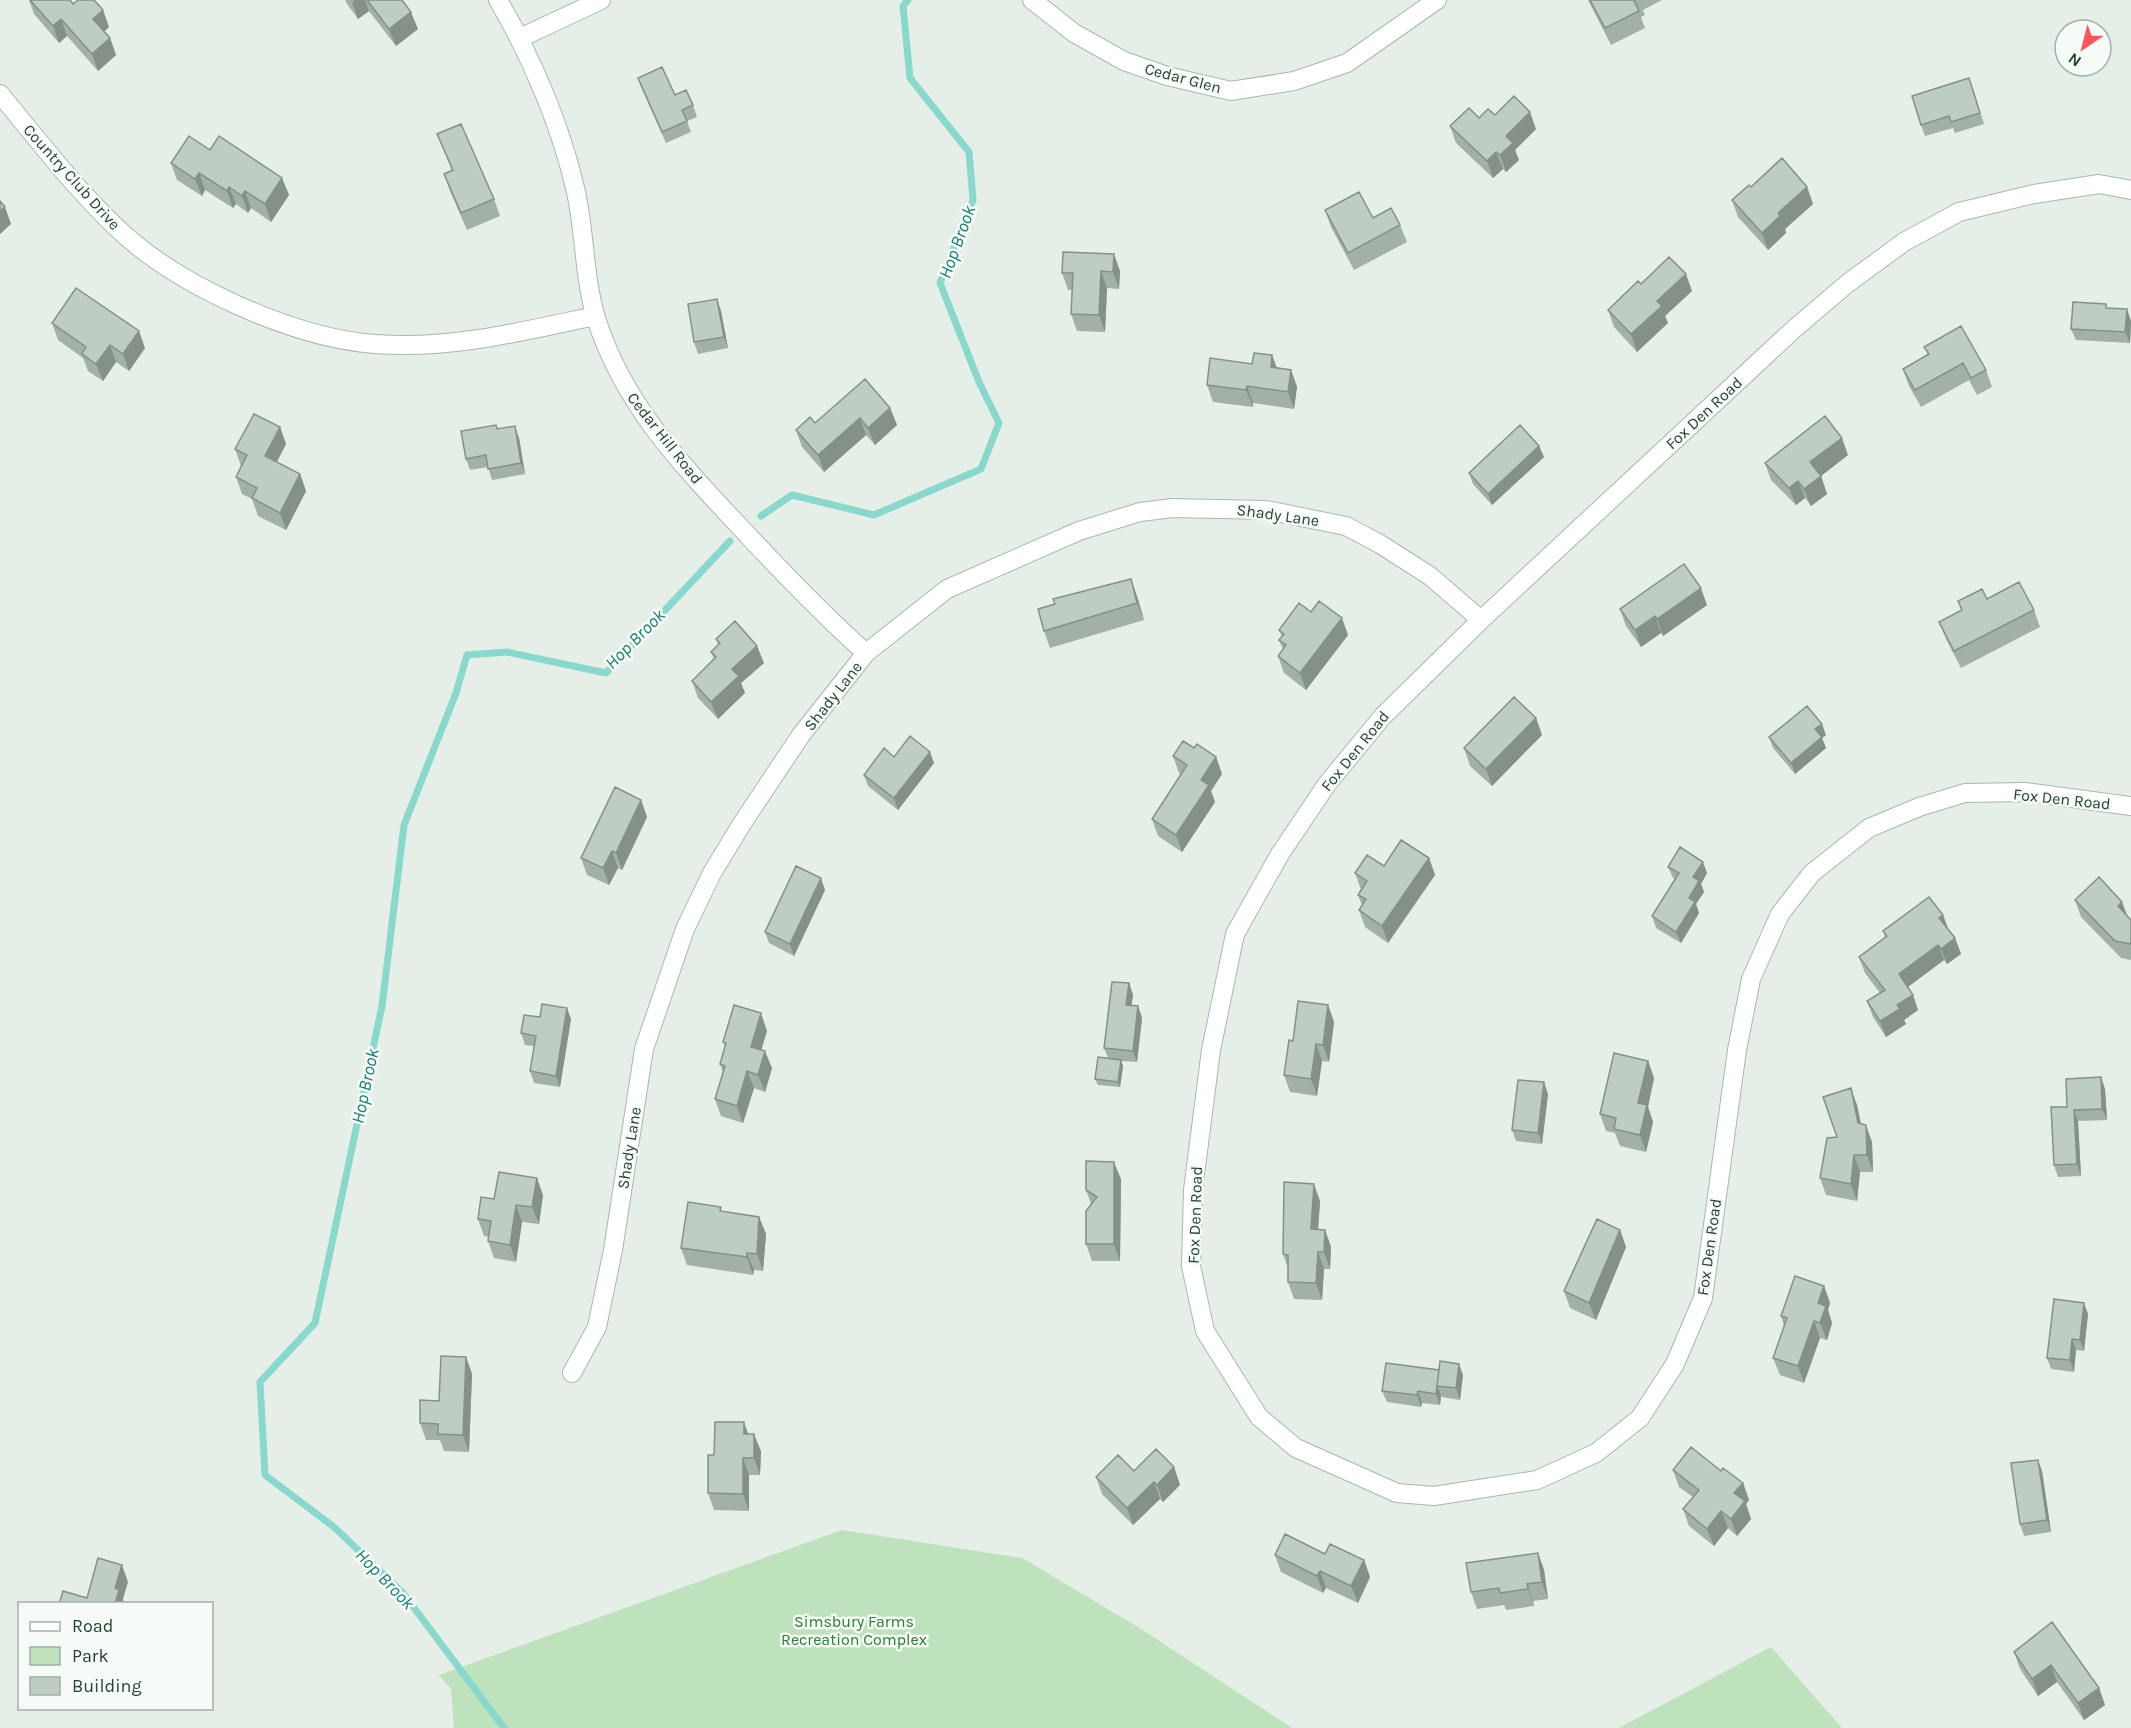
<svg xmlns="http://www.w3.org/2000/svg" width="2131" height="1728" font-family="Karla,sans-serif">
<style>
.green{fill:#bde2bc}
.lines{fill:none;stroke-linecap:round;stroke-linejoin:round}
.stream{stroke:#89d8ce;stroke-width:7}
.minor-casing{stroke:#a7b8ad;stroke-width:20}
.minor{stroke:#fff;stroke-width:18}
.wall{fill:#a3b0a7}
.shaded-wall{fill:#849088}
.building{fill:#bdcdc2;stroke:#849088;stroke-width:1.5}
.labels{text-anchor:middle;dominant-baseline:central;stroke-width:5;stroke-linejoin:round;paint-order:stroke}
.street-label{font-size:16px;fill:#224331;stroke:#f6fbf7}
.park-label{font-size:16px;fill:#287e31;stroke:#f6fbf7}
.water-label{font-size:18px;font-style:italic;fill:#167f73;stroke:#f6fbf7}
</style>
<rect width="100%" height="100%" fill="#e5efe8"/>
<path class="green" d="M842 1530 1022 1558 1138 1627 1292 1728H454L451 1689 439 1675Z
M1771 1647 1842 1728H1619Z"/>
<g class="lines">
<path class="stream" d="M761 516 792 495 874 515 981 469 999 423 979 382 940 283 973 200 969 152 910 78 903 6 908 0
M504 1728 403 1593 334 1527 265 1475 260 1382 315 1323 382 1006 404 825 456 693 467 655 507 652 606 673 730 541"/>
<g class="minor-casing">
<path id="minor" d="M498 0C532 58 561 126 576 192 585 233 584 278 596 318 623 404 681 464 741 528 781 571 822 614 866 653
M1032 0 1074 33 1124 61 1167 76 1231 91 1294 81 1347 63 1437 0
M520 38 601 0
M0 94C38 140 74 187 117 228 176 285 293 338 375 344 449 350 524 331 595 316
M2131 190 2099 184 2034 194 1959 212 1904 242 1848 283 1794 329 1481 620 1383 716 1327 784 1280 854 1235 934 1211 1050 1193 1190 1191 1266 1205 1331 1259 1417 1296 1448 1397 1493 1434 1496 1537 1480 1596 1453 1640 1418 1675 1364 1703 1298 1737 1050 1751 979 1780 914 1812 873 1869 828 1919 807 1965 793 2025 792 2131 806
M572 1373 597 1327 613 1250 644 1049 685 929 712 873 743 822 801 735 866 653 947 589 1079 531 1140 512 1173 508 1266 510 1346 526 1380 544 1430 576 1481 620"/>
</g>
<use href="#minor" class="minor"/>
</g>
<path class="wall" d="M29 0H70L73 4 109 27 104 32 110 38 116 55 98 71 67 36 59 43 34 14Z
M345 0H402L418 29 396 46 369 11 358 19 347 4Z
M1588 0H1662L1643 10 1645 15 1641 17 1645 28 1611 45Z
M638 78 693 105 697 117 687 121 691 132 666 143 642 89Z
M1973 89 1984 124 1955 133 1953 128 1925 136 1921 125Z
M1495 115 1536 129 1515 150 1519 160 1506 172 1503 169 1493 178 1456 143 1450 126 1479 118Z
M437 134 494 199 500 216 467 230 450 191 444 174 452 171Z
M210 150 282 178 289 195 271 222 251 208 248 213 236 204 233 208 205 190 202 196 177 180 171 163Z
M1751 187H1807L1813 204 1785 229 1786 233 1768 250 1738 217 1732 200Z
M1325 210 1373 218 1400 225 1407 242 1354 270 1331 227Z
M1063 252 1120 271 1119 289 1107 288 1105 332 1077 331 1071 314 1072 290H1068L1062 273Z
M1641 284 1692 291 1665 316 1668 323 1637 352 1614 327 1608 310Z
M717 299 721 311 728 348 698 354 694 342Z
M2131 321 2130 343 2076 340 2071 329Z
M52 323 145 348 129 371 116 362 103 381 88 371 83 358 58 340Z
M1924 347 1986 370 1992 387 1977 395 1969 380 1921 407 1909 386 1903 369 1928 355Z
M1272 355 1277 368 1291 370 1297 387 1294 409 1253 403V407L1213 402 1207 385Z
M890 408 897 425 875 445 866 435 824 472 802 447 796 430 815 423Z
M496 425 498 429 519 438 525 474 492 480 488 467 470 470 466 459Z
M280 427 286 444 277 462 300 474 306 491 286 530 258 516 252 499 242 494 236 477 241 466 235 449Z
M1539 446 1544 457 1492 505 1473 484 1469 473Z
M1848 455 1821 476 1827 494 1811 506 1805 498 1796 505 1771 480 1765 463Z
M1137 596 1144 620 1050 648 1044 631 1055 604Z
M1987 599 2034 610 2040 627 1961 668 1946 639 1939 622 1961 610 1958 601Z
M1707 605 1663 636 1661 633 1641 647 1626 626 1620 609Z
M1311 612 1348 635 1306 690 1284 673 1278 656 1283 649 1279 640 1282 637 1279 630Z
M716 639 764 663 741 683 745 693 718 719 698 698 692 681 714 659 711 652 718 645Z
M1536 718 1542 735 1492 786 1470 766 1464 748Z
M1826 735 1822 738 1826 748 1795 774 1773 748 1769 737Z
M1194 748 1216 757 1222 774 1211 791 1215 802 1182 852 1158 836 1152 819 1181 774 1179 773 1173 756Z
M894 757 934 763 898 810 868 786 864 775Z
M641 800 647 817 622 870 618 868 609 885 587 875 581 858Z
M1429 858 1435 875 1388 943 1365 927 1359 910 1362 905 1358 895 1361 890 1355 873 1384 866Z
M1668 867 1707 873 1701 884 1704 892 1696 904 1699 913 1681 943 1656 928 1652 916 1675 879 1673 878Z
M825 890 794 956 769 943 765 932Z
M2075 900 2122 902 2128 917 2131 920V960L2121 958 2081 917Z
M1943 915 1948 929 1955 938 1961 954 1947 964 1944 960 1908 987 1913 995 1918 1010 1904 1020 1906 1024 1886 1037 1873 1017 1867 1001 1880 993 1865 973 1859 957 1885 937 1883 931Z
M1129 983 1133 995 1131 1006H1138L1142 1018 1137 1062 1121 1061 1123 1066 1120 1087 1098 1085 1095 1079 1108 1058 1104 1048Z
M1328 1005 1334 1022 1329 1062 1322 1061 1317 1096 1290 1092 1284 1075 1293 1041Z
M571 1019 560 1087 534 1083 530 1071 534 1046 525 1045 521 1033Z
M767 1031 761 1050 772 1068 765 1092 754 1088 743 1123 721 1116 715 1099 723 1072 720 1064 725 1047 723 1042Z
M1648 1061 1654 1078 1648 1107 1653 1122 1646 1152 1620 1146 1615 1133 1606 1131 1600 1114Z
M2101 1077 2105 1089 2107 1120 2078 1121 2081 1176 2058 1177 2054 1165 2067 1107Z
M1548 1094 1542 1144 1516 1141 1512 1130Z
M1857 1105 1861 1124 1872 1142 1873 1172H1860L1857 1201 1826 1195 1820 1178 1837 1137Z
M1121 1179 1120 1261H1092L1086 1244 1091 1204 1086 1190Z
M543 1195 539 1224 522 1222 516 1262 494 1258 488 1241 489 1237 484 1236 478 1219 494 1199Z
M1320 1201 1318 1230H1325L1331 1247 1330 1269H1324L1322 1300 1294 1299 1288 1282V1268L1283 1254Z
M722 1211 759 1217 766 1234 763 1271 754 1270 753 1275 687 1265 681 1248Z
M1620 1230 1626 1247 1596 1320 1570 1308 1564 1291Z
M1824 1286 1830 1303 1828 1310 1832 1323 1827 1340 1820 1338 1804 1383 1780 1375 1773 1358 1784 1326 1781 1316Z
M2088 1314 2084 1351 2076 1350 2074 1372 2051 1369 2047 1358Z
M466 1357 472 1374 469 1452 444 1451 440 1440H426L420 1423 439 1401Z
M1463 1375 1460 1400 1442 1397 1441 1395 1440 1405 1422 1403 1421 1407 1387 1402 1382 1391Z
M748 1434 761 1451 760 1475H749V1511L714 1510 708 1493 714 1455Z
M1174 1467 1180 1485 1163 1502 1160 1499 1133 1525 1102 1494 1096 1477 1134 1471Z
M1673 1470 1721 1471 1743 1483 1749 1500 1746 1504 1751 1519 1737 1536 1728 1528 1714 1546 1689 1526 1683 1509 1693 1497 1679 1487Z
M2042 1471 2051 1532 2024 1536 2020 1524Z
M1538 1553 1544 1570 1548 1599 1533 1601 1534 1606 1506 1610 1504 1605 1477 1609 1471 1592Z
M1325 1554 1364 1560 1370 1577 1358 1603 1326 1588 1323 1593 1281 1572 1275 1555Z
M2052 1622 2099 1688 2105 1705 2084 1720 2057 1682 2038 1696 2020 1669 2014 1652Z"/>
<path class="shaded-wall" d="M355 0H365L369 11 358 19 352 2Z
M103 10 109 27 99 36 93 19Z
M411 12 418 29 396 46 389 29Z
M61 19 67 36 59 43 53 26Z
M110 38 116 55 98 71 92 54Z
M1530 112 1536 129 1515 150 1519 160 1506 172 1500 155 1506 136Z
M1496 152 1503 169 1493 178 1487 161Z
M199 173 205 190 202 196 195 179Z
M282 178 289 195 271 222 265 204Z
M229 187 236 204 233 208 227 191Z
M1807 187 1813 204 1785 229 1786 233 1768 250 1762 233 1778 213Z
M245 191 251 208 248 213 242 196Z
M5 207 11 224 0 234V211Z
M1114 254 1120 271 1119 289 1113 272Z
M1101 271 1107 288 1105 332 1099 315Z
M1686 274 1692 291 1665 316 1668 323 1637 352 1631 334 1657 301Z
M717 299 721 311 728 348 724 337Z
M2127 309 2131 321 2130 343 2125 332Z
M139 331 145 348 129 371 123 354Z
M110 345 116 362 103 381 96 364Z
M1272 355 1278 372 1271 367Z
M1291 370 1297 387 1294 409 1288 392Z
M1247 386 1253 403V407L1246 390Z
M890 408 897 425 875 445 868 428Z
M860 418 866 435 824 472 818 455Z
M515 426 519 438 525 474 521 463Z
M280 427 286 444 271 473 265 456Z
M1842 438 1848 455 1817 479 1810 462Z
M1539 446 1544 457 1492 505 1488 494Z
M300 474 306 491 286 530 280 513Z
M1821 476 1827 494 1811 506 1804 489Z
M1798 481 1805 498 1796 505 1789 488Z
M1131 579 1137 596 1144 620 1137 603Z
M1701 588 1707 605 1663 636 1657 619Z
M1655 616 1661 633 1641 647 1635 630Z
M1342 618 1348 635 1306 690 1300 673Z
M757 646 764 663 741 683 745 693 718 719 711 702 732 669Z
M1536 718 1542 735 1492 786 1486 769Z
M1822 724 1826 735 1822 738 1826 748 1795 774 1791 763 1815 729Z
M930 752 934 763 898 810 894 798Z
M1216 757 1222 774 1211 791 1215 802 1182 852 1176 835 1201 780Z
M641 800 647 817 622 870 616 853Z
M612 851 618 868 609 885 603 868Z
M1429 858 1435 875 1388 943 1382 926Z
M1703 862 1707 873 1701 884 1704 892 1696 904 1699 913 1681 943 1676 932 1693 877Z
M821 878 825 890 794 956 790 944Z
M2122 902 2128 919 2118 906Z
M1943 915 1949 931 1939 918Z
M1955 938 1961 954 1947 964 1941 949Z
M1938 945 1944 960 1905 989 1899 974Z
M1129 983 1133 995 1130 1016 1126 1005Z
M1913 995 1918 1010 1904 1020 1906 1024 1886 1037 1880 1021 1897 1005Z
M1328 1005 1334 1022 1329 1062 1323 1045Z
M1138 1006 1142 1018 1137 1062 1133 1051Z
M567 1008 571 1019 560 1087 556 1076Z
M761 1013 767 1031 757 1064 751 1047Z
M1316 1044 1322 1061 1317 1096 1311 1079Z
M765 1051 772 1068 765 1092 758 1075Z
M1121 1060 1123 1066 1120 1087 1118 1082Z
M1648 1061 1654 1078 1648 1107 1653 1122 1646 1152 1640 1135 1638 1103Z
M747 1071 754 1088 743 1123 737 1106Z
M2101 1077 2105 1089 2107 1120 2102 1109Z
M1544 1082 1548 1094 1542 1144 1538 1133Z
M1851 1088 1857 1105 1864 1140 1858 1123Z
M2074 1110 2078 1121 2081 1176 2077 1164Z
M1866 1125 1872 1142 1873 1172 1867 1155Z
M1854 1155 1860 1172 1857 1201 1851 1184Z
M1114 1162 1121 1179 1120 1261 1114 1244Z
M537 1178 543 1195 539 1224 532 1207Z
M1314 1184 1320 1201 1317 1246 1311 1229Z
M516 1205 522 1222 516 1262 510 1245Z
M759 1217 766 1234 763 1271 757 1254Z
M1325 1230 1331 1247 1330 1269 1324 1252Z
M1620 1230 1626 1247 1596 1320 1589 1303Z
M1318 1252 1324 1269 1322 1300 1316 1283Z
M747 1253 754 1270 753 1275 747 1257Z
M1824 1286 1830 1303 1828 1310 1832 1323 1827 1340 1820 1323 1818 1303Z
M2084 1303 2088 1314 2084 1351 2080 1340Z
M1814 1321 1820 1338 1804 1383 1798 1366Z
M2072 1339 2076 1350 2074 1372 2070 1360Z
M466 1357 472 1374 469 1452 463 1435Z
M1459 1364 1463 1375 1460 1400 1456 1388Z
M1439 1370 1437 1386 1441 1395 1440 1405 1436 1394Z
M1418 1391 1422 1403 1421 1407 1417 1395Z
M744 1422 750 1439 744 1434Z
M754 1434 761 1451 760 1475 754 1458Z
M743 1458 749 1475V1511L743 1494Z
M2038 1460 2042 1471 2051 1532 2047 1520Z
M1174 1467 1180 1485 1163 1502 1157 1485Z
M1154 1482 1160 1499 1133 1525 1127 1508Z
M1743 1483 1749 1500 1746 1504 1751 1519 1737 1536 1731 1519 1734 1493Z
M1721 1511 1728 1528 1714 1546 1707 1529Z
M1538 1553 1544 1570 1548 1599 1542 1582Z
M1364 1560 1370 1577 1358 1603 1351 1586Z
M122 1565 128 1582 123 1599 124 1604H115V1588Z
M1320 1571 1326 1588 1323 1593 1317 1576Z
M1527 1584 1533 1601 1534 1606 1528 1589Z
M2051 1665 2057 1682 2038 1696 2032 1679Z
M2099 1688 2105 1705 2084 1720 2078 1703Z"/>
<path class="building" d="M30 0H70L73 4 78 0H94L103 10 93 19 110 38 92 54 61 19 53 26Z
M367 0H402L411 12 389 29Z
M1590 0H1635L1634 1 1639 11 1605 28Z
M662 67 675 95 686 90 693 105 682 110 687 121 662 132 638 78Z
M1969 78 1980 113 1951 122 1949 116 1921 125 1912 96Z
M1514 96 1530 112 1506 136 1513 143 1500 155 1496 152 1487 161 1450 126 1469 108 1479 118 1488 109 1495 115Z
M461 124 494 199 461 213 444 174 453 170 437 134Z
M189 136 210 150 219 136 282 178 265 204 245 191 242 196 229 187 227 191 199 173 195 179 171 163Z
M1782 158 1807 187 1778 213 1780 216 1762 233 1732 200 1749 185 1751 187Z
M1359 192 1373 218 1391 208 1400 225 1348 253 1325 210Z
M0 201 5 207 0 211Z
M1063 252 1114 254 1113 272 1101 271 1099 315 1071 314 1073 273H1062Z
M1669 257 1686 274 1657 301 1662 306 1631 334 1608 310 1638 281 1641 284Z
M76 288 139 331 123 354 110 345 96 364 82 354 86 347 52 323Z
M717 299 724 337 694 342 688 304Z
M2073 302 2106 304V308L2127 309 2125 332 2071 329Z
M1961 326 1986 370 1971 378 1963 363 1915 390 1903 369 1929 354 1924 347Z
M1254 353 1272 355 1271 367 1291 370 1288 392 1247 386 1246 390 1207 385 1210 358 1252 364Z
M865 379 890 408 868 428 860 418 818 455 796 430 810 417 815 423Z
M254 414 280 427 265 456 300 474 280 513 252 498 257 488 236 477 247 455 235 449Z
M1825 416 1842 438 1810 462 1821 476 1804 489 1798 481 1789 488 1765 463Z
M496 425 497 429 515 426 521 463 488 469 486 455 466 459 461 431Z
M1520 425 1539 446 1488 494 1469 473Z
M1684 564 1701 588 1657 619 1655 616 1635 630 1620 609Z
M1131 579 1137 603 1044 631 1038 609 1055 604 1053 599Z
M2019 582 2034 610 1954 651 1939 622 1962 610 1958 601 1982 589 1987 599Z
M1319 601 1342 618 1300 673 1278 656 1286 645 1279 640 1284 634 1279 630 1299 603 1311 612Z
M735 621 757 646 732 669 739 676 711 702 692 681 716 657 711 652 720 643 716 639Z
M1514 697 1536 718 1486 769 1464 748Z
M1807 706 1822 724 1815 729 1822 737 1791 763 1769 737Z
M910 736 930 752 894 798 864 775 884 748 894 757Z
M1183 741 1194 748 1197 744 1216 757 1201 780 1209 785 1176 835 1152 819 1187 765 1173 756Z
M615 787 641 800 616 853 612 851 603 868 581 858Z
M1401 840 1429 858 1382 926 1359 910 1366 899 1358 895 1367 881 1355 873 1367 855 1384 866Z
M1680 847 1703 862 1693 877 1699 881 1689 898 1695 902 1676 932 1652 916 1679 873 1668 867Z
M796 866 821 878 790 944 765 932Z
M2099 877 2122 902 2118 906 2131 920V944L2115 941 2075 900Z
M1929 897 1943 915 1939 918 1955 938 1941 949 1938 945 1899 974 1913 995 1897 1005 1900 1009 1880 1021 1867 1001 1885 990 1859 957 1887 936 1883 931Z
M1112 982 1129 983 1126 1005 1138 1006 1133 1051 1104 1048Z
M1298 1001 1328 1005 1323 1045 1316 1044 1311 1079 1284 1075 1289 1040 1293 1041Z
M542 1004 567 1008 556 1076 530 1071 536 1036 521 1033 524 1015 540 1017Z
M734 1005 761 1013 751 1047 765 1051 758 1075 747 1071 737 1106 715 1099 725 1066 720 1064 726 1043 723 1042Z
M1614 1053 1648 1061 1638 1103 1647 1105 1640 1135 1614 1129 1616 1118 1600 1114Z
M1098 1057 1121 1060 1118 1082 1095 1079Z
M2101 1077 2102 1109 2074 1110 2077 1164 2054 1165 2051 1107H2067L2066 1079Z
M1518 1080 1544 1082 1538 1133 1512 1130Z
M1851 1088 1858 1123 1866 1125 1867 1155H1854L1851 1184 1820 1178 1827 1138 1837 1137 1823 1097Z
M1086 1161 1114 1162V1244H1086V1211L1097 1197 1086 1190Z
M499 1172 537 1178 532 1207 516 1205 510 1245 488 1241 491 1221 478 1219 481 1197 494 1199Z
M1284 1182 1314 1184 1311 1229 1325 1230 1324 1252H1318L1316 1283 1288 1282V1255L1283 1254Z
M688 1202 721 1207 720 1211 759 1217 757 1254 747 1253V1257L681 1248Z
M1597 1219 1620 1230 1589 1303 1564 1291Z
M1795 1276 1824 1286 1818 1303 1826 1306 1820 1323 1814 1321 1798 1366 1773 1358 1787 1318 1781 1316Z
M2054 1299 2084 1303 2080 1340 2072 1339 2070 1360 2047 1358Z
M441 1356 466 1357 463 1435 438 1434V1424L420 1423V1400L439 1401Z
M1440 1361 1459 1364 1456 1388 1437 1386Z
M1386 1363 1439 1370 1436 1394 1418 1391 1417 1395 1382 1391Z
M715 1422H744V1434H754V1458H743V1494L708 1493V1455H714Z
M1691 1447 1721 1471 1723 1468 1743 1483 1734 1493 1745 1501 1731 1519 1721 1511 1707 1529 1683 1509 1699 1490 1673 1470Z
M1156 1449 1174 1467 1157 1485 1154 1482 1127 1508 1096 1477 1118 1455 1134 1471Z
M2038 1460 2047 1520 2020 1524 2011 1463Z
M1285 1534 1325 1554 1330 1544 1364 1560 1351 1586 1320 1571 1317 1576 1275 1555Z
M1538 1553 1542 1582 1527 1584 1528 1589 1500 1593 1499 1588 1471 1592 1466 1563Z
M98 1558 122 1565 115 1588 119 1590 115 1604H59L63 1591 87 1598Z
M2052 1622 2099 1688 2078 1703 2051 1665 2032 1679 2014 1652Z"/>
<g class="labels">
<g class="street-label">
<text transform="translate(1183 78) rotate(15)">Cedar Glen</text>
<text transform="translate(72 177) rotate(48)">Country Club Drive</text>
<text transform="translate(1704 413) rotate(-43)">Fox Den Road</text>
<text transform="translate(665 438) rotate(52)">Cedar Hill Road</text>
<text transform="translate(1278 515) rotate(8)">Shady Lane</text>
<text transform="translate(833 696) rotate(-52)">Shady Lane</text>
<text transform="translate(1355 751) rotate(-51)">Fox Den Road</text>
<text transform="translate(2062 799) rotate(6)">Fox Den Road</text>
<text transform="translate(629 1148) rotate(-81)">Shady Lane</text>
<text transform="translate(1195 1215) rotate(-88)">Fox Den Road</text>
<text transform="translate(1709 1247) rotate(-82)">Fox Den Road</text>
</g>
<g class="park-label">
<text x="854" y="1621">Simsbury Farms<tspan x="854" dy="18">Recreation Complex</tspan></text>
</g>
<g class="water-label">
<text transform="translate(957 242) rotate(-70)">Hop Brook</text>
<text transform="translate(635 639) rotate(-45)">Hop Brook</text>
<text transform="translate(365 1086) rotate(-78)">Hop Brook</text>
<text transform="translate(385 1579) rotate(46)">Hop Brook</text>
</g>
</g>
<rect x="18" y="1602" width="195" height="108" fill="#f6fbf7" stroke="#a1b1a8" stroke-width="1.5"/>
<rect x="30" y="1622" width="30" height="9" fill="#ffffff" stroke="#a1b1a8" stroke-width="1.5"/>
<text x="72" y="1632" font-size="18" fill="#224331">Road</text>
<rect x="30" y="1647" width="30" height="18" fill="#bde2bc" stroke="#a1b1a8" stroke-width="1.5"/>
<text x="72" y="1662" font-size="18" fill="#224331">Park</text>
<rect x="30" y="1677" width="30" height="18" fill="#bdcdc2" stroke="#a1b1a8" stroke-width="1.5"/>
<text x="72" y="1692" font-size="18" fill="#224331">Building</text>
<g transform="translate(2083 48) rotate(215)"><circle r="28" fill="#f6fbf7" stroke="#a1b1a8" stroke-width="1.5"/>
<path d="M0-4.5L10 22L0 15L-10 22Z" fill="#fc565c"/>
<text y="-9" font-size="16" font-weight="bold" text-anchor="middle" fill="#224331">N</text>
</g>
</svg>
